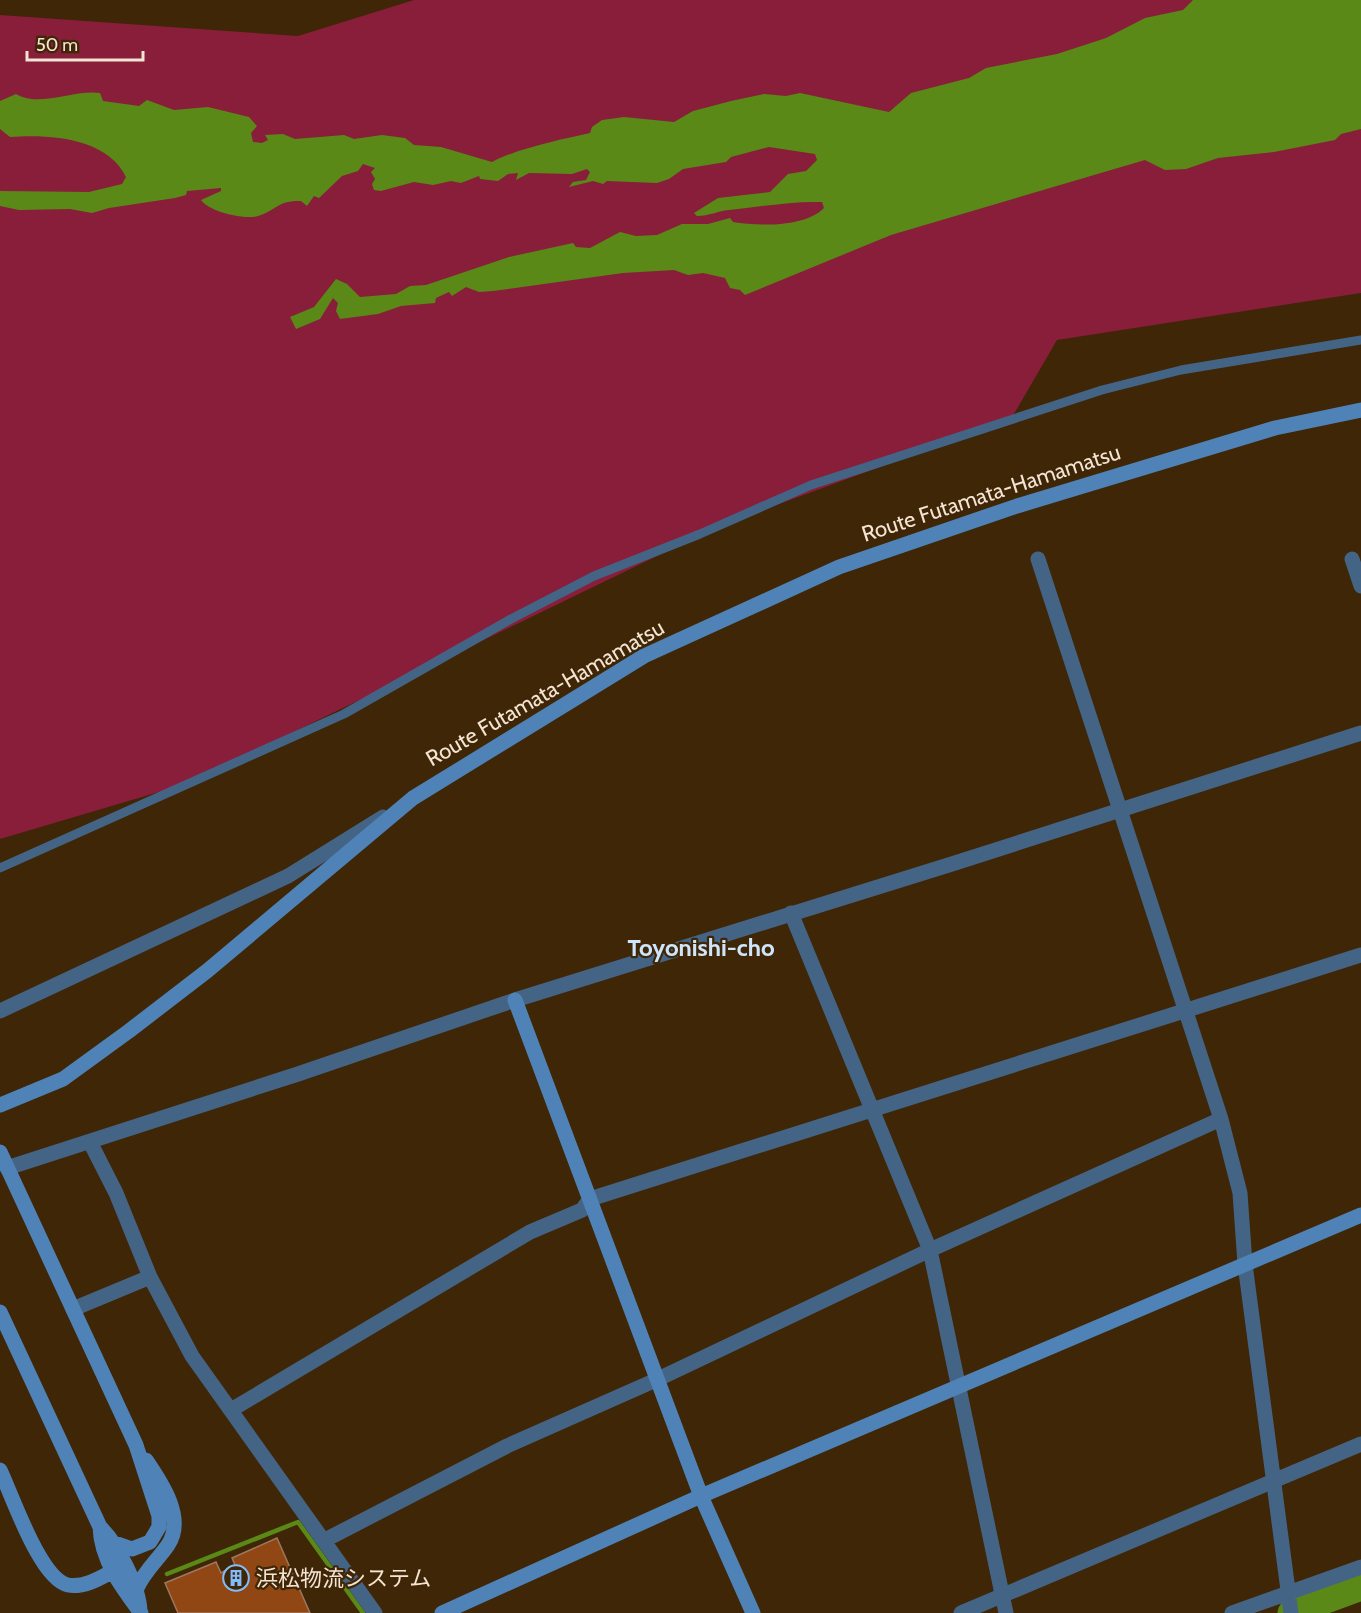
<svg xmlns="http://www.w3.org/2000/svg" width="1361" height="1613" font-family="Cabin,'Noto Sans JP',sans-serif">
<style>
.green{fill:#881e3a}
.water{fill:#5a8918}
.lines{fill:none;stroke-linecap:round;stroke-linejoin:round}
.stream{stroke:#5a8918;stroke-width:4.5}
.river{stroke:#5a8918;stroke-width:27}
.building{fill:#914713;stroke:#9d7761;stroke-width:1.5}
.lane{stroke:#446486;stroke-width:9}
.street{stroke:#446486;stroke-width:15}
.secondary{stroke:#4f83b8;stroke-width:15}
.labels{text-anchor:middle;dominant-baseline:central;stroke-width:4.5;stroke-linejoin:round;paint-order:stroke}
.street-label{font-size:22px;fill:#f4e4d3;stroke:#3e2606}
.poi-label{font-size:22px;fill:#f4e4d3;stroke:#3e2606;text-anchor:start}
.neighbourhood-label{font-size:24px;font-weight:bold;fill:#cfe5fc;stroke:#3e2606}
</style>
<rect width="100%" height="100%" fill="#3e2606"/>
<path class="green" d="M414 0H1361V293L1057 340 1011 419 719 526 186 784 0 839V15L298 36Z"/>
<path class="water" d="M1193 0H1361V129L1341 134 1335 140 1274 152 1218 158 1186 169 1165 170 1145 160 891 235 745 295 740 290 730 288 725 278 703 273 688 275 674 270 623 273 493 291 479 292 466 287 452 296 449 292 436 298 435 303 401 306 378 314 340 319 336 311 338 303 333 298 320 319 296 329 290 317 314 307 336 279 347 284 360 297 396 294 410 286 426 285 509 257 573 243 576 247 590 248 620 232 636 236 657 235 682 224H708L730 218 733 222C758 226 804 228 824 208L822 202C791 201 760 207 729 210 718 211 709 216 697 216L694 213 718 198 770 192 788 174 806 171 817 160 815 154 769 147 731 157 726 162 683 169 669 179 657 183 607 181 603 184 593 181 569 187 573 182 586 180 590 172 587 169 572 174 529 173 516 180 518 173 508 174 498 181 480 179 479 176 461 183 451 181 433 185 414 182 381 191 374 190 372 184 375 179 371 172 375 168 363 164 358 171 342 176 319 198 314 196 307 206 301 201C278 200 277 210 258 216 245 220 209 212 201 200L221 191V188L187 191 186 195 175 198 109 208 92 213 70 209 19 210 0 206V191L89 192 122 184 126 177C107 137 48 134 10 137L0 129V101L16 94C39 108 74 89 100 93L103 101 139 106 147 100 174 110 208 107 249 117 257 126 251 133 253 142 262 143 268 140 265 135 283 134 295 139 344 135 354 139 382 135 405 138 414 145 441 147 492 162C519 148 559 140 590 133L592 127 602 120 624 117 674 122 693 111 731 101 764 94 786 96 800 93 889 112 911 93 969 78 986 68 1057 54 1106 38 1145 18 1183 10Z"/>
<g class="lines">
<path class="stream" d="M167 1574 298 1522 363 1613"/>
<path class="river" d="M1291 1613 1361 1587"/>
</g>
<path class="building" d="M277 1538 310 1613H178L165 1583 216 1562 221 1573 235 1565 232 1558Z"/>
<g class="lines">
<path class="lane" d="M0 868 344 714 511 619 594 576 700 534 811 485 1102 390 1181 370 1361 340"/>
<path class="street" d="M1038 559 1221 1119 1240 1193 1245 1264 1291 1613
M1352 559 1361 586
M791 913 930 1250 1006 1613
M0 1011 288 876 383 817
M90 1142 116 1193 150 1277 192 1356 375 1613
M7 1168 298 1074 515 1000 955 863 1361 733
M73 1309 150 1277
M231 1410 530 1232 582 1210 590 1199 1361 955
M325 1540 507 1446 656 1380 930 1250 1221 1119
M961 1613 1361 1444
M1232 1613 1361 1567"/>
<path class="secondary" d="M515 1000 701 1496 753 1613
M0 1105 63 1079 129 1031 207 971 413 798 644 656 839 567 1017 506 1275 428 1361 410
M0 1152 136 1445 159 1516V1527L150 1542 132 1549 112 1542
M0 1312 100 1527C118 1544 139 1587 140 1611
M0 1470C12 1495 40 1579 68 1585 84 1588 100 1578 113 1571
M100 1527C101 1560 122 1588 141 1613
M136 1590C144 1571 157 1561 168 1545 186 1518 161 1482 146 1460
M442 1613 701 1496 1361 1215"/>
</g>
<defs>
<g id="building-ring" transform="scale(1.35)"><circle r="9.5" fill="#3e2606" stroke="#82bcfa" stroke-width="1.5"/><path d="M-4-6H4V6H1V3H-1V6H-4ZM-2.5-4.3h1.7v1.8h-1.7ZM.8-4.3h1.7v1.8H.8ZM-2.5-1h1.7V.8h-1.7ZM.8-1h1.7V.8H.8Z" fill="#82bcfa"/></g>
</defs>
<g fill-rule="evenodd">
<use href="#building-ring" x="236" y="1578"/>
</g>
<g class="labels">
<g class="street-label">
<text transform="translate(991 493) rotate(-18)">Route Futamata-Hamamatsu</text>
<text transform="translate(545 693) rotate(-30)">Route Futamata-Hamamatsu</text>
</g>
<g class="poi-label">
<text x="256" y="1578">浜松物流システム</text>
</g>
<g class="neighbourhood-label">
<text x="701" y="947">Toyonishi-cho</text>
</g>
</g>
<path d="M27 51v9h116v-9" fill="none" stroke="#f4e4d3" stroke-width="3"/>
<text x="36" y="51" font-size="18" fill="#f4e4d3" stroke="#3e2606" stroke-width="4.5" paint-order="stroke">50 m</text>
</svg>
